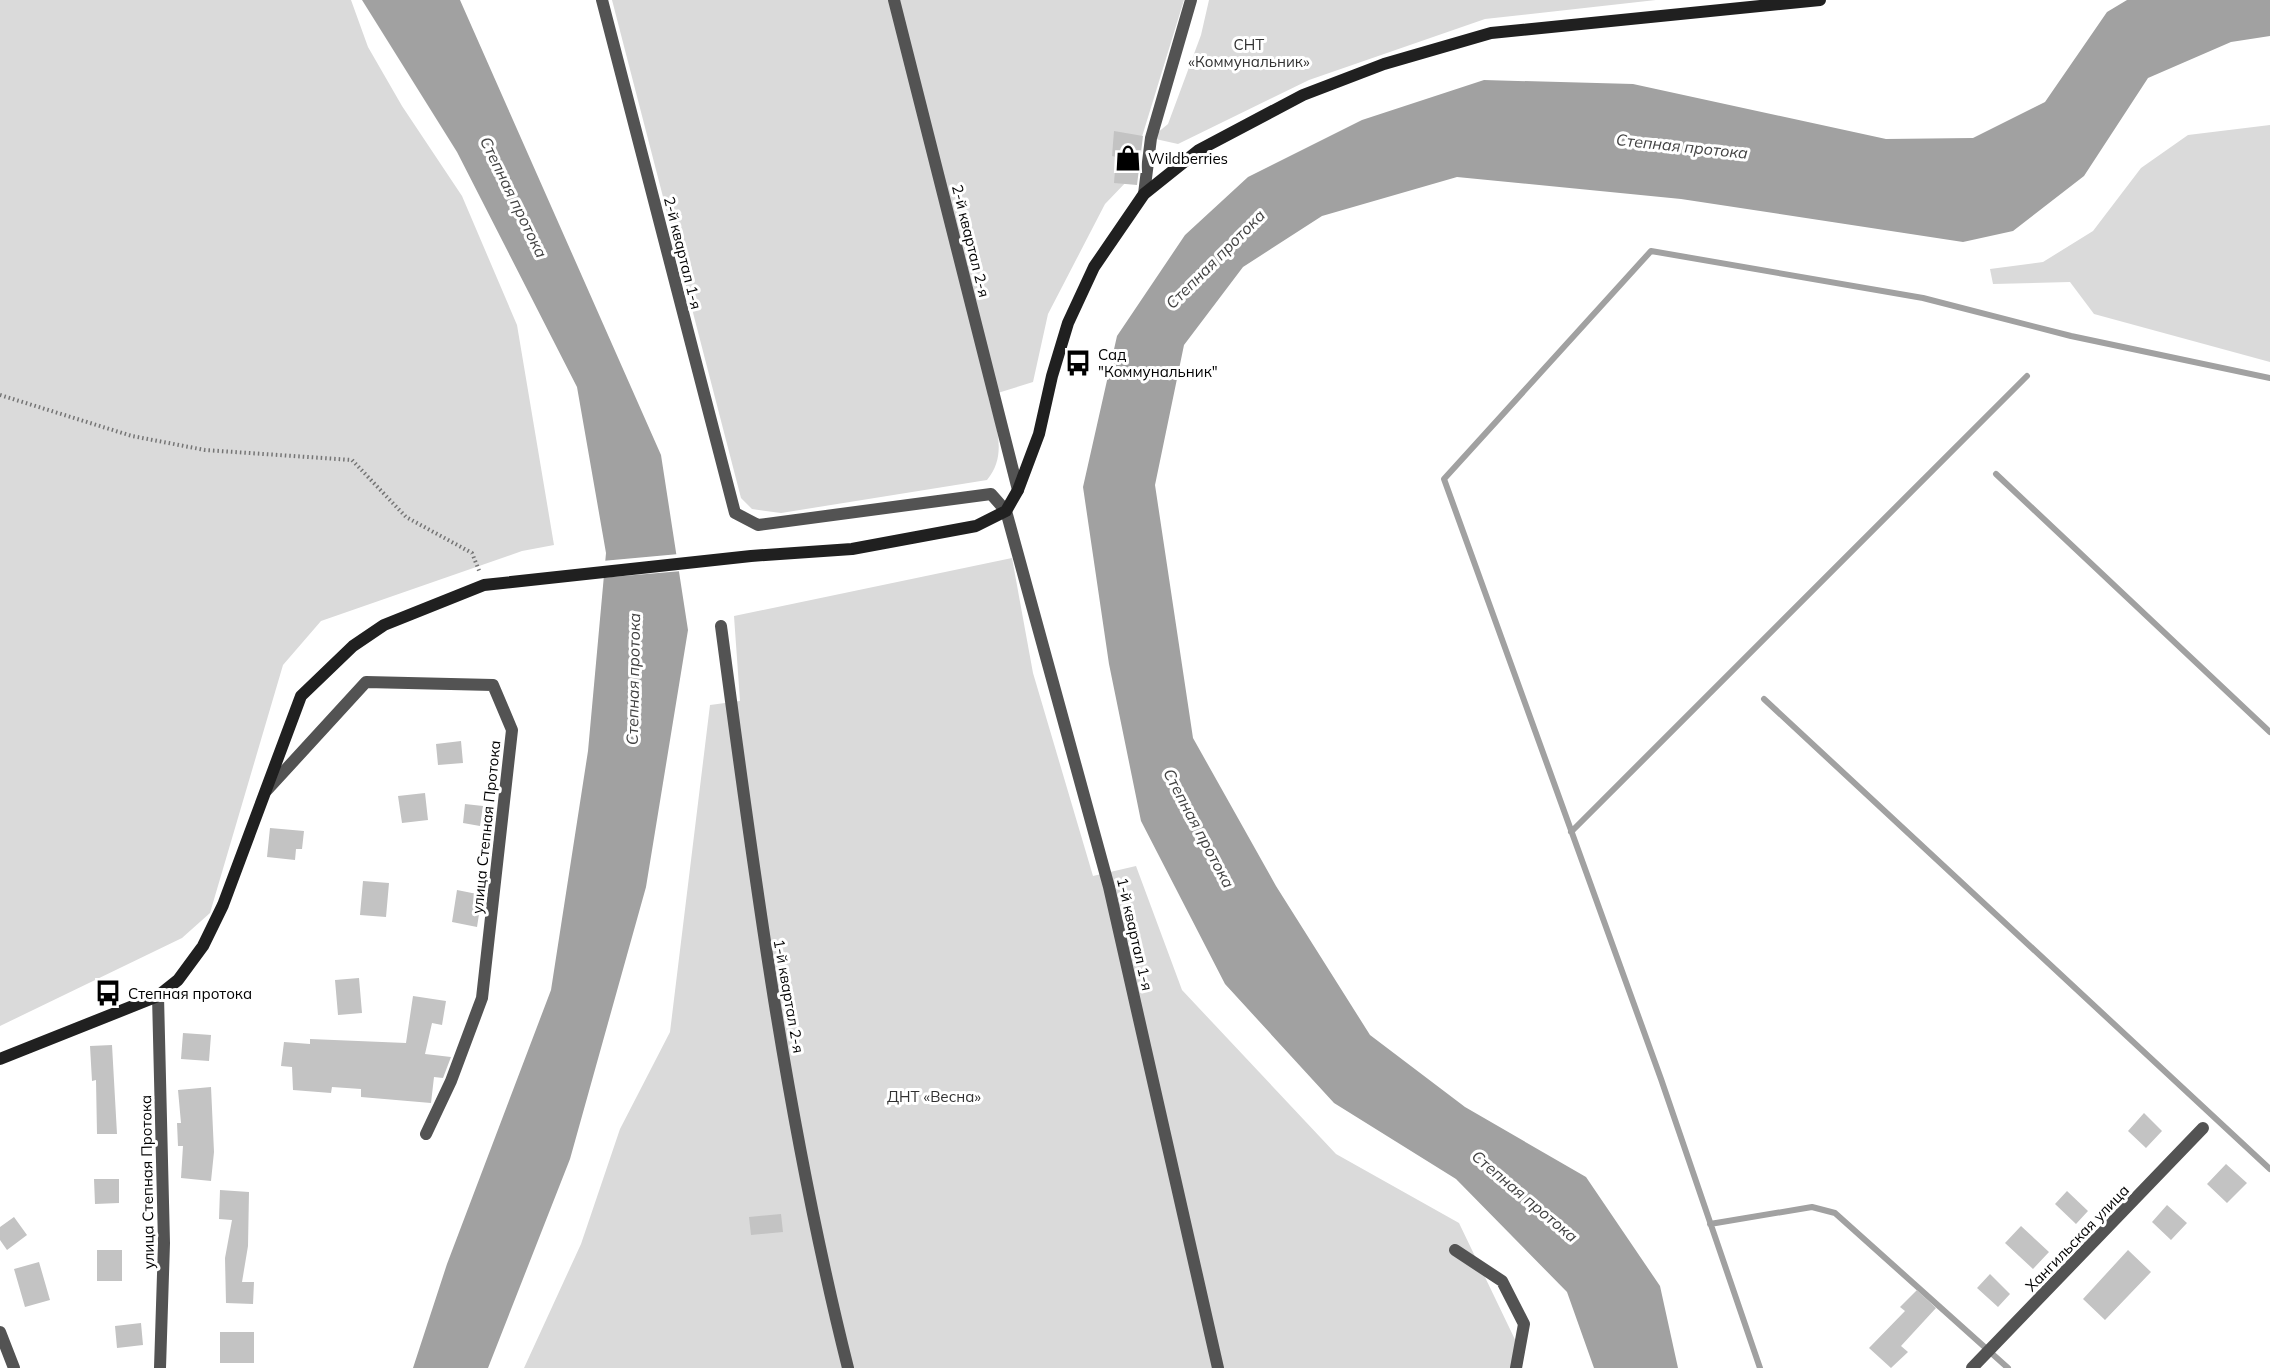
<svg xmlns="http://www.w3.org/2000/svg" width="2270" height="1368" font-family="Mulish,sans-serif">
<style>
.green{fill:#dadada}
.water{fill:#a1a1a1}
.pier{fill:#fff}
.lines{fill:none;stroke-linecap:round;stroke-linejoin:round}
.stream{stroke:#a1a1a1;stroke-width:6}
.building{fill:#c3c3c3}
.path{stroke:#757575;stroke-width:4;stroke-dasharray:1.5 3;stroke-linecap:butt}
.street{stroke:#535353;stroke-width:12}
.secondary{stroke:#202020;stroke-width:12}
.labels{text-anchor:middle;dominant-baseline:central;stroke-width:6;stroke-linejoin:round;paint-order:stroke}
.park-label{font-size:15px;fill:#313131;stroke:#fff}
.poi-label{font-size:15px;fill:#000;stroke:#fff;text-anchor:start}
.street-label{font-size:15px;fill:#000;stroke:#fff}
.water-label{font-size:16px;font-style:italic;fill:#424242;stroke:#fff}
</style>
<rect width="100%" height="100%" fill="#fff"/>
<path class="green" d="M0 0H351L368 47 402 106 462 196 517 325 554 545 522 551 321 621 283 665 210 913 182 938 0 1026Z
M612 0H1184L1129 179 1105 204 1048 314 1033 382 988 396C996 425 1008 455 987 480L781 513 752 509 741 498Z
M1209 0H1656L1485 19 1309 80 1178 144 1151 138 1168 124 1201 35Z
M2270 125V362L2094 314 2070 282 1993 284 1990 269 2043 262 2093 231 2141 168 2188 135Z
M1012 558 1033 673 1093 876 1136 866 1182 990 1336 1154 1459 1223 1520 1350 1516 1368H524L581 1244 620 1129 670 1032 710 705 740 701 734 616Z"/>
<path class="water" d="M362 0H460L661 455 688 630 646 887 570 1159 488 1368H413L447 1264 551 990 588 751 606 553 577 387 457 152Z
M2127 0H2270V36L2231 42 2148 78 2084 176 2013 231 1963 242 1681 199 1457 177 1322 216 1243 267 1184 345 1155 485 1193 738 1276 886 1370 1035 1465 1107 1586 1177 1660 1286 1678 1368H1594L1567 1292 1456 1179 1334 1103 1225 984 1141 821 1109 664 1083 487 1117 336 1185 235 1248 177 1362 120 1484 80 1633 84 1886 139 1973 138 2045 102 2107 12Z"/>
<path class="pier" d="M679 554 682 571 600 578 602 561Z"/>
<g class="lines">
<path class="stream" d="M1996 474 2270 732
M1764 699 2270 1169
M1571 832 2027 376
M1710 1224 1812 1207 1835 1213 2008 1368
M1760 1368 1661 1079 1444 479 1651 251 1923 298 2071 336 2270 378"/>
</g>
<path class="building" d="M1114 131 1143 136 1137 185 1114 183 1116 157 1112 156Z
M461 741 463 763 438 765 436 744Z
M425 793 428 820 402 823 398 796Z
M465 804 483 806 480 826 463 823Z
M270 828 304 831 302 849H296L295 860 267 857Z
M363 881 389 883 386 917 360 915Z
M457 890 482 895 477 927 452 922Z
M359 978 362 1013 338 1015 335 980Z
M413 996 446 1001 442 1025 432 1023 425 1054 451 1057 443 1078 434 1077 431 1103 361 1097V1089L332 1087 331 1093 293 1090 292 1067 281 1066 284 1042 310 1044V1039L406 1043Z
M183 1033 211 1035 209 1061 181 1059Z
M112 1045 117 1134H97L96 1080 92 1081 90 1046Z
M211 1087 214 1152 211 1181 181 1178 183 1146H178L177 1123H181L178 1090Z
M2144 1113 2162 1131 2146 1148 2128 1131Z
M2226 1164 2247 1183 2227 1203 2207 1184Z
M94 1179H119V1203L95 1204Z
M220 1190 249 1192 248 1246 242 1282H254L253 1304 226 1303 225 1258 232 1220 219 1219Z
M2067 1191 2088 1211 2076 1224 2055 1204Z
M2167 1205 2187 1223 2171 1240 2152 1222Z
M781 1214 783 1232 751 1235 749 1217Z
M14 1217 27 1235 7 1250 0 1240V1227Z
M2021 1226 2049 1252 2033 1269 2005 1243Z
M97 1250H122V1281H97Z
M2128 1250 2151 1272 2105 1320 2083 1299Z
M39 1262 50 1300 25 1307 14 1269Z
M1990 1274 2010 1294 1998 1307 1977 1288Z
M1917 1290 1936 1308 1901 1346 1908 1352 1891 1368 1869 1348 1905 1311 1900 1307Z
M141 1323 143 1345 117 1348 115 1326Z
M220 1332H254V1363H220Z"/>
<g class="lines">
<path class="path" d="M0 395 132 436 205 450 352 460 406 517 472 553 480 573"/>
<path class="street" d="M602 0 735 513 758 525 991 494 1006 511 1109 887 1218 1368
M894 0 1018 490
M1144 194 1151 138 1191 0
M721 626C754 875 787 1125 848 1368
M267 790 366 682 493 685 512 730 482 998 451 1081 426 1134
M158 996 164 1243 160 1368
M1455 1250 1502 1281 1524 1324 1516 1368
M0 1332 14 1368
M1972 1368 2203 1128"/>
<path class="secondary" d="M0 1059 158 996 178 980 203 946 223 905 301 696 353 646 384 625 484 585 751 556 852 549 976 526 1006 511 1018 490 1039 434 1052 376 1068 323 1094 267 1144 194 1199 150 1303 95 1384 64 1491 33 1820 0"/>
</g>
<defs>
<g id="shop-bare" transform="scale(2.07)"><path d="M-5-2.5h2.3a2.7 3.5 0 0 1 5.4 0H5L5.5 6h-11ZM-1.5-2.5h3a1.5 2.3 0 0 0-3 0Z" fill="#000" stroke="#fff" stroke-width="2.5" paint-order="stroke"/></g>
<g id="bus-bare" transform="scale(2.07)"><path d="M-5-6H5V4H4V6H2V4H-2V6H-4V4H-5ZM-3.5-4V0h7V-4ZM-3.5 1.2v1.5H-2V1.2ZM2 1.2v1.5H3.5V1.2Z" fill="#000" stroke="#fff" stroke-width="2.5" paint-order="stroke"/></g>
</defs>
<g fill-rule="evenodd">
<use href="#shop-bare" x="1128" y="158"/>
<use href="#bus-bare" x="1078" y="363"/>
<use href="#bus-bare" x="108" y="993"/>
</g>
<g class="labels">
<g class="park-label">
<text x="1249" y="44">СНТ<tspan x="1249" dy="17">«Коммунальник»</tspan></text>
<text x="934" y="1096">ДНТ «Весна»</text>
</g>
<g class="poi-label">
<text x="1148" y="158">Wildberries</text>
<text x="1098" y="354">Сад<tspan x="1098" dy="17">"Коммунальник"</tspan></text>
<text x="128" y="993">Степная протока</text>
</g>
<g class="street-label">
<text transform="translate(971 241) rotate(76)">2-й квартал 2-я</text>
<text transform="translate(683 253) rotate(76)">2-й квартал 1-я</text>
<text transform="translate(486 827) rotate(-84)">улица Степная Протока</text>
<text transform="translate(1135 934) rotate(77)">1-й квартал 1-я</text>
<text transform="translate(789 996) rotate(80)">1-й квартал 2-я</text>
<text transform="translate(147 1182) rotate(-91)">улица Степная Протока</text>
<text transform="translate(2077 1238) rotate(-46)">Хангильская улица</text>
</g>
<g class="water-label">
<text transform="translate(1682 146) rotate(6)">Степная протока</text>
<text transform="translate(514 197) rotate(64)">Степная протока</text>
<text transform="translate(1215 259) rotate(-45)">Степная протока</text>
<text transform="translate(633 679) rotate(-89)">Степная протока</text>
<text transform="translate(1199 828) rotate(62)">Степная протока</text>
<text transform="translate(1525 1196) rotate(40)">Степная протока</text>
</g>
</g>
</svg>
